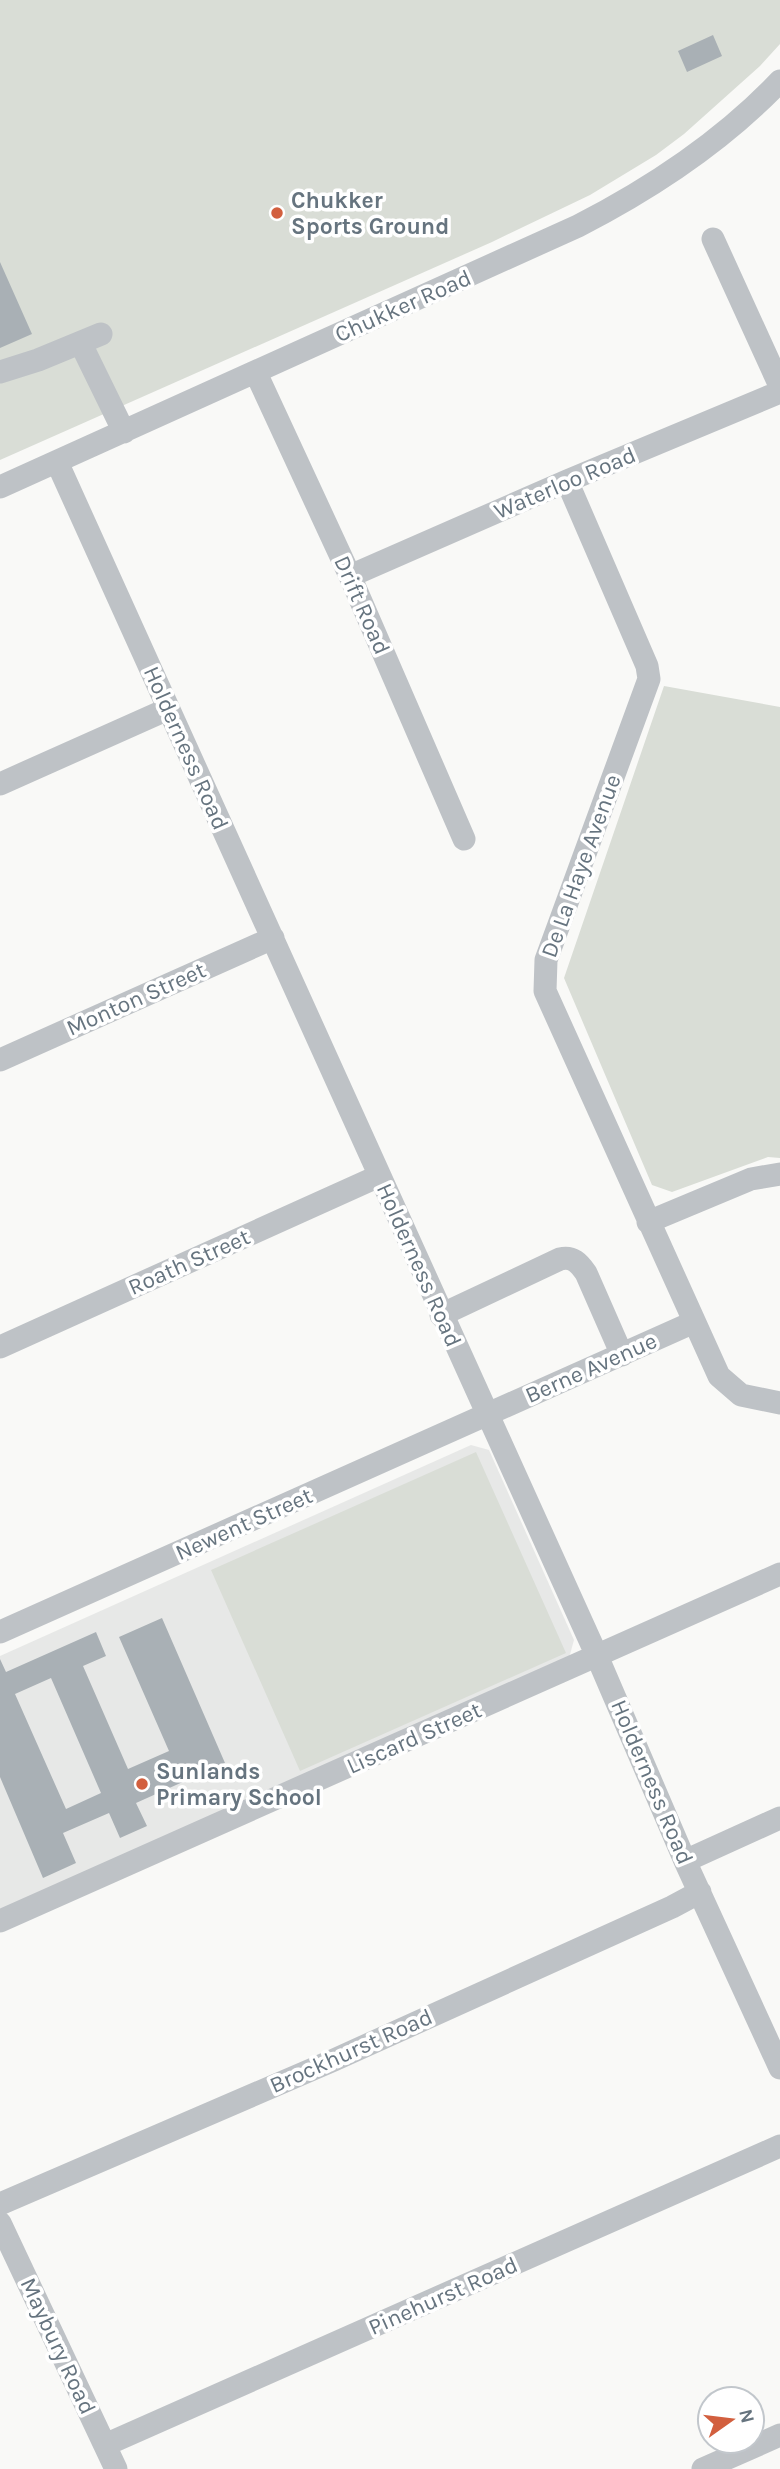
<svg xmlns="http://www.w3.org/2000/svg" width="780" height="2469" font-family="Karla,sans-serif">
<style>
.built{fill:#e7e8e7}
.green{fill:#d9ddd6}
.building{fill:#a9b0b5;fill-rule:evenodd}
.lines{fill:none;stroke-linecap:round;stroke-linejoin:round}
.minor{stroke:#bec2c6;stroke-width:23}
.poi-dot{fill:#d25f3e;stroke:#fff;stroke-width:2.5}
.labels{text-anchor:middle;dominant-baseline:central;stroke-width:7;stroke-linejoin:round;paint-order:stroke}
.poi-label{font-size:23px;font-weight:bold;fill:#66747f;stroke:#fff;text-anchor:start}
.street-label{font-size:23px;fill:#66747f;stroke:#fff}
</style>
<rect width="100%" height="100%" fill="#f9f9f7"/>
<path class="built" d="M471 1445 489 1450 574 1640 569 1658 0 1910V1656Z"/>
<path class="green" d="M0 0H780V44L760 66 684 134 656 155 590 195 492 242 0 460Z
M664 686 780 707V1158L768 1157 672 1192 652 1185 564 978Z
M476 1452 566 1653 300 1771 211 1570Z"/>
<path class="building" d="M713 35 722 56 687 72 678 51Z
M0 262 32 334 0 348Z
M162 1618 225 1763 136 1803 147 1826 120 1838 109 1813 63 1833 76 1863 43 1878 0 1777V1659L6 1672 96 1632 106 1656 83 1666 128 1769 169 1751 119 1637ZM51 1678 101 1793 66 1809 15 1694Z"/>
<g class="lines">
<path class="minor" d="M713 239 780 386
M81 344 124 432
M0 372 38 360 101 334
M256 373 350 576 464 839
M57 462 597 1656 685 1861 780 2068
M567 481 647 666 649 679 546 960 545 991 719 1376 741 1395 780 1403
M0 487 578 226C652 188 722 142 780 81
M350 576 567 481 780 392
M0 784 168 709
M0 1060 273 938
M648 1222 751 1179 780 1174
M441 1315 560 1259C573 1256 579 1263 586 1273L622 1355
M0 1347 379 1176
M0 1632 694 1322
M685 1861 780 1818
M0 1921 780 1574
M0 2204 334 2060 672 1907 700 1892
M0 2223 116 2469
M105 2445 780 2146
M703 2469 780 2435"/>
</g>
<g class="poi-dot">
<circle cx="277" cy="213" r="7"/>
<circle cx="142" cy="1784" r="7"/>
</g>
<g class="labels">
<g class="poi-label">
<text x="291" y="200">Chukker<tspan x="291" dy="26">Sports Ground</tspan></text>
<text x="156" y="1771">Sunlands<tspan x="156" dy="26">Primary School</tspan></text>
</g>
<g class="street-label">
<text transform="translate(403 306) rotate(-24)">Chukker Road</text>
<text transform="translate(565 483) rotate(-23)">Waterloo Road</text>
<text transform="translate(362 605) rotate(66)">Drift Road</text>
<text transform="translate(186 748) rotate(66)">Holderness Road</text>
<text transform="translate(581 866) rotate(-70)">De La Haye Avenue</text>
<text transform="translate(136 999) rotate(-24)">Monton Street</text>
<text transform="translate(189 1262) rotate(-24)">Roath Street</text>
<text transform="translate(419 1265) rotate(66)">Holderness Road</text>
<text transform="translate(591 1368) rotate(-24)">Berne Avenue</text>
<text transform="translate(244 1524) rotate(-24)">Newent Street</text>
<text transform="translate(414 1738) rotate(-24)">Liscard Street</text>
<text transform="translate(652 1782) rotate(67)">Holderness Road</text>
<text transform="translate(351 2051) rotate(-24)">Brockhurst Road</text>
<text transform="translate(443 2296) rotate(-24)">Pinehurst Road</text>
<text transform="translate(58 2346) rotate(65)">Maybury Road</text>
</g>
</g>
<g transform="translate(731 2420) rotate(76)"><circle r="33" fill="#ffffff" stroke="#c2c7cc" stroke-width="2"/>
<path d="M0-5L12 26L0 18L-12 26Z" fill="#d25f3e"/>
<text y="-10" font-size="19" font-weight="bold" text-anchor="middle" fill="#66747f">N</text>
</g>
</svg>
